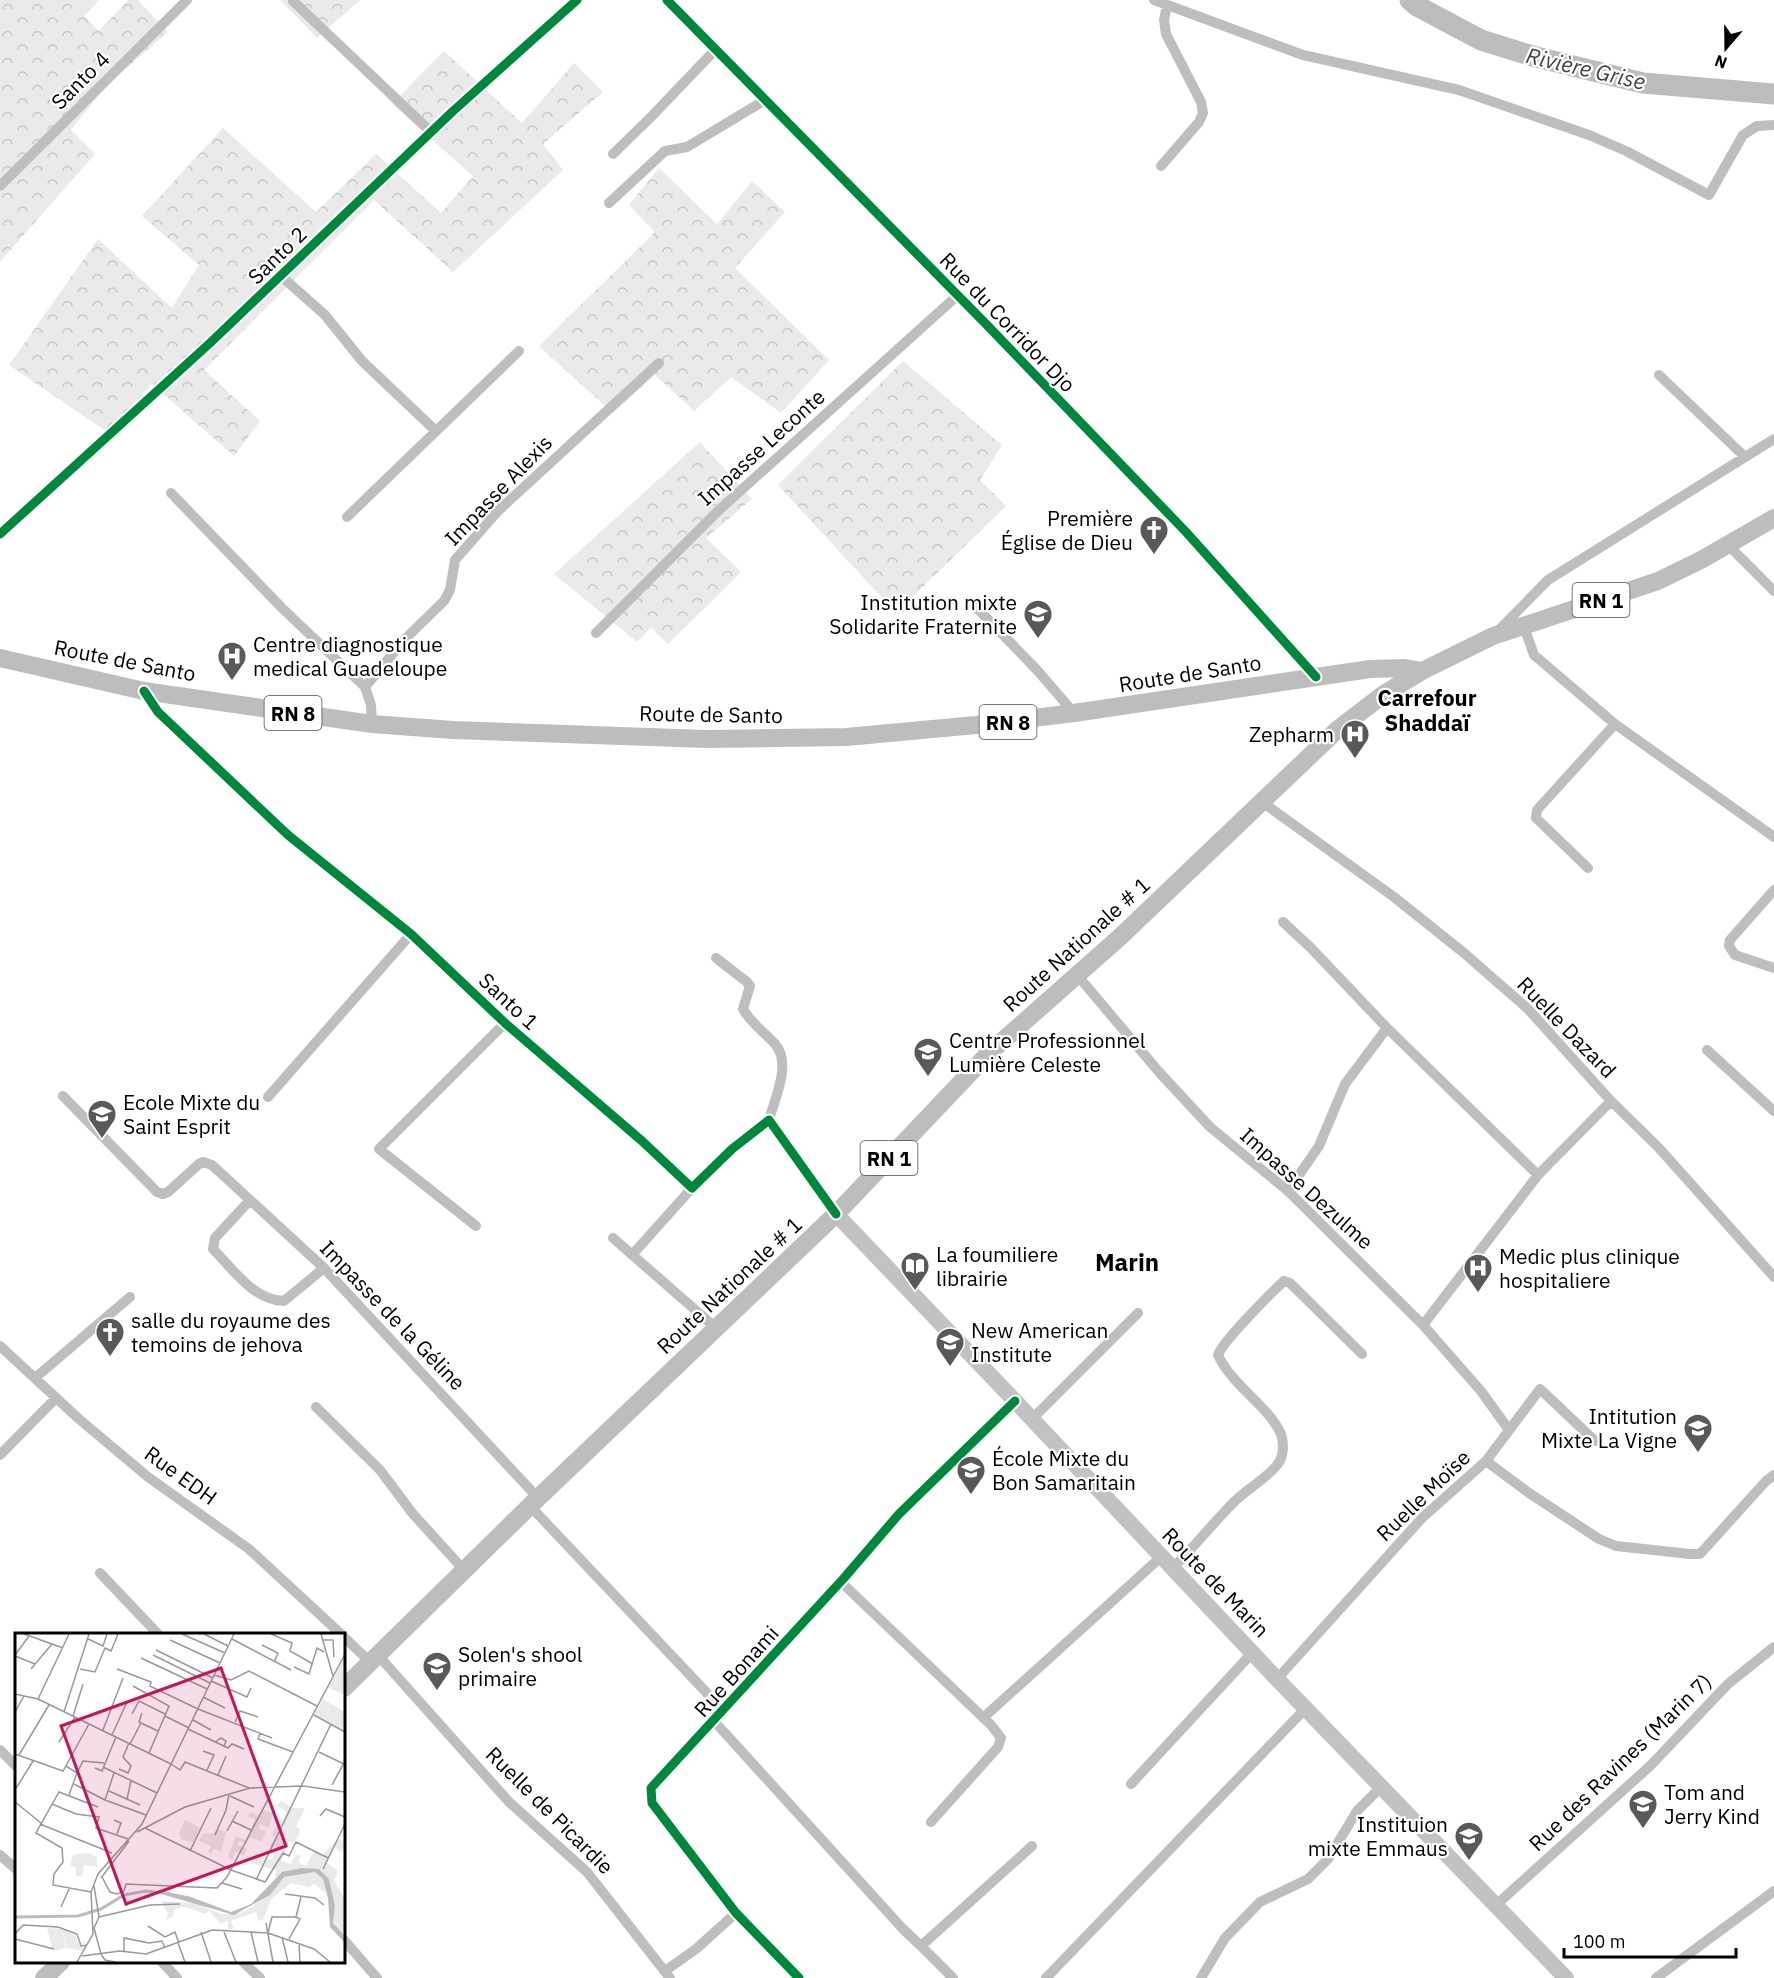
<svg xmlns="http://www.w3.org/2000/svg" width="1774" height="1978" font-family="'IBM Plex Sans',sans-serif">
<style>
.forest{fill:url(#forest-crowns)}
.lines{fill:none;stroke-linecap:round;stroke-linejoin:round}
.river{stroke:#bcbcbc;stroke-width:21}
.street{stroke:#bebebe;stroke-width:10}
.secondary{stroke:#c2c2c2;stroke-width:16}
.primary{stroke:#bdbdbd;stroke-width:18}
.cycleway-casing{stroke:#fff;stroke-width:13}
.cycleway{stroke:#00873e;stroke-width:9}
.labels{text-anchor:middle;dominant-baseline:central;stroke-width:4.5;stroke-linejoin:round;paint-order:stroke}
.shield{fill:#fff;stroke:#4c4c4c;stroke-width:1.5}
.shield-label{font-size:20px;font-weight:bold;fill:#000}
.street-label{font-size:21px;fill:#000;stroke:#fff}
.poi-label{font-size:21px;fill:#000;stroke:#fff;text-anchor:start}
.water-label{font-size:22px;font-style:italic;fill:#414141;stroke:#fff}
.neighbourhood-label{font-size:22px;font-weight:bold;fill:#000;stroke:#fff}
.quarter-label{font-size:24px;font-weight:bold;fill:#000;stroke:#fff}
.inset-river{fill:none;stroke:#bcbcbc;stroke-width:3}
.inset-road{fill:none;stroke:#999;stroke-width:1.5}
.view{fill:#c2185b;fill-opacity:0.15;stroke:#c2185b;stroke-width:3}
.inset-edge{fill:none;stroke:#000;stroke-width:3}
</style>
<defs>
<pattern id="forest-crowns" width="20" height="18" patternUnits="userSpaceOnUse" patternTransform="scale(1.5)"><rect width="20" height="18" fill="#eaeaea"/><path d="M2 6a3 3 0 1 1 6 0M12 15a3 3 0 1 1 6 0" fill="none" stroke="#c7c7c7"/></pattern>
</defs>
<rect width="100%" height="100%" fill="#fff"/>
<path class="forest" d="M0 0H99L84 16 99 31 128 0H138L168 32 106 86 71 130 95 154 0 262Z
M280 0H360L317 38Z
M444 51 522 123 574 63 603 92 543 144 563 170 453 272 374 200 204 370 260 421 234 456 152 384 107 432 9 365 98 239 172 308 199 265 142 216 223 128 316 212 376 154 441 213 473 176 392 104Z
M659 168 717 224 752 181 785 212 735 268 829 360 781 413 731 377 694 411 655 375 613 413 539 346 655 232 629 205Z
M903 361 1002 445 980 480 1006 506 896 613 778 485Z
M700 442 752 499 706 538 741 572 668 644 651 628 637 642 554 574Z"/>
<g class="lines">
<path class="river" d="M1410 0 1417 6 1481 40 1532 56 1643 83 1774 94"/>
<path class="street" d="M667 0 985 323 1186 532 1316 677
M1154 0 1303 55 1459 90 1589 135 1626 151 1709 195 1743 135 1757 126 1774 125
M293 1 431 132
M613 154 651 117 716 49
M1161 166 1199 122 1203 113 1201 102 1166 34 1164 20 1167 6
M0 186 187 0
M609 203 665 151 687 147 765 100
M281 276 325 315 362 361 436 431
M1659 375 1744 456
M171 493 282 608 365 687
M347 517 519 351
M0 534 210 343 452 112 577 0
M1728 545 1774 591
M974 605 1037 670 1074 713
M1524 627 1534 655 1615 724 1774 837
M1497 632 1548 580 1774 439
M596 633 718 511 958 295
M144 691 158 712 288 835 411 934 505 1023 642 1141 692 1188 732 1149 769 1120 836 1214
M372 724 371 705 365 687 406 638 444 601 450 590 455 560 498 511 659 363
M1262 802 1394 897 1464 953 1528 1009 1611 1101 1538 1175 1423 1325
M1588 868 1536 818 1537 810 1615 724
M1774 890 1730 940 1729 946 1735 955 1774 968
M1283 922 1311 948 1387 1028 1538 1175
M716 958 747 982 750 986 743 1009C751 1023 764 1032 775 1044 792 1063 775 1098 769 1120
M1078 976 1159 1072 1210 1127 1288 1191 1423 1325 1481 1391 1509 1430
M1707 1050 1774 1111
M63 1096 157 1192 163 1194 168 1192 199 1164 203 1162 212 1165 324 1268 538 1498
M268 1097 411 934
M1611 1101 1659 1148 1774 1277
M1288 1191 1319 1146 1345 1084 1387 1028
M250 1200 215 1238 213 1249C232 1268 254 1301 284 1301L324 1268
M476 1226 379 1149 505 1023
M613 1238 716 1328
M632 1255 692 1188
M0 1346 79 1419 148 1477 249 1549 341 1634
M35 1378 130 1297
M316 1407 380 1470 413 1514 464 1570
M1032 1419 1138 1313
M0 1455 56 1398
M1486 1461 1529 1493 1599 1539 1616 1546 1690 1554H1700L1766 1481 1774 1475
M530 1506 724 1711
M1172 1569C1194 1547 1213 1523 1235 1501 1248 1488 1266 1479 1277 1465 1284 1457 1284 1444 1281 1434 1268 1405 1233 1387 1218 1355 1222 1342 1272 1292 1284 1281L1290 1283 1362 1354
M100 1573 158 1634
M841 1582 991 1725 1001 1738 998 1747 931 1822
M344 1637 370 1662
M377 1654 509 1802 587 1872 670 1978
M1277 1679 1422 1518 1486 1461 1540 1389 1595 1441
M983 1718 1161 1557
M714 1721 903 1929 921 1946 1032 1846
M0 1750 16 1766
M1131 1784 1252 1653
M0 1855 16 1869
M1495 1906 1650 1766 1728 1684 1774 1647
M344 1940 377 1978
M921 1946 953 1978
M162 1962 177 1978
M243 1962 260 1978
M665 1971 696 1949 736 1913
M799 1978 736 1913 652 1803 651 1788 844 1578 899 1514 1015 1401
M1046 1978 1306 1708
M1201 1978 1225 1938 1260 1902 1308 1879 1328 1859 1357 1811 1381 1787
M1656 1978 1774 1891"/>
<path class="secondary" d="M836 1214 1015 1401 1277 1679 1566 1978"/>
<path class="primary" d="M0 658 144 691 372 724 453 730 706 739 846 737 976 725 1074 713 1370 669 1405 668 1422 671
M344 1688 538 1498 836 1214 990 1052 1120 937 1337 730 1384 694 1422 671 1493 636 1658 581 1701 560 1774 518
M44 1978 61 1962"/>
<g class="cycleway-casing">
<path id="cycleway" d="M667 0 985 323 1186 532 1316 677
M0 534 210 343 452 112 577 0
M144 691 158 712 288 835 411 934 505 1023 642 1141 692 1188 732 1149 769 1120 836 1214
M799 1978 736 1913 652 1803 651 1788 844 1578 899 1514 1015 1401"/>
</g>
<use href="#cycleway" class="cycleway"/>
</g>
<defs>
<g id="church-pin" transform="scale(1.5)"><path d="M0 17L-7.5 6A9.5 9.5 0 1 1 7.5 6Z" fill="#595959" stroke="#fff"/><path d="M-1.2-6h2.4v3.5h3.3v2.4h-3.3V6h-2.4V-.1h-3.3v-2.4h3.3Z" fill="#fff"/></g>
<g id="school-pin" transform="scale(1.5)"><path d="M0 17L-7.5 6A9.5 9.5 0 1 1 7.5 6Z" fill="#595959" stroke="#fff"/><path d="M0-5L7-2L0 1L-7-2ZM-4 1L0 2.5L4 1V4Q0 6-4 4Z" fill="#fff"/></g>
<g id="hospital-pin" transform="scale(1.5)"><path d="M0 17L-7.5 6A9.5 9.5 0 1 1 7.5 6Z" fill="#595959" stroke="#fff"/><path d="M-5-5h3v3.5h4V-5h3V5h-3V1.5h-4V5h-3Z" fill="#fff"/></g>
<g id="university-pin" transform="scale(1.5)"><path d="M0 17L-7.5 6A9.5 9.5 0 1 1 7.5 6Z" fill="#595959" stroke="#fff"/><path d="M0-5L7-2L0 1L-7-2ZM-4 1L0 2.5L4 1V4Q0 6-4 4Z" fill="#fff"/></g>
<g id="library-pin" transform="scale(1.5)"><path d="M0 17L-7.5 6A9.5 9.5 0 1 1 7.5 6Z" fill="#595959" stroke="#fff"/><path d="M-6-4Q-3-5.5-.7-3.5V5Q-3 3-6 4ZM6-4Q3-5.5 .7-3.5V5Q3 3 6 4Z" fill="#fff"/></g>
</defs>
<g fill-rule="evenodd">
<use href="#church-pin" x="1154" y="530"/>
<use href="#school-pin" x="1038" y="614"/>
<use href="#hospital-pin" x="232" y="656"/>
<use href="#hospital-pin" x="1355" y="734"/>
<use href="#university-pin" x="928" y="1052"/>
<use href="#school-pin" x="102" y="1114"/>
<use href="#library-pin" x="915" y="1266"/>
<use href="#hospital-pin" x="1478" y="1268"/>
<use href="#church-pin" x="110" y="1332"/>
<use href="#school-pin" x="950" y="1342"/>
<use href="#school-pin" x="1698" y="1428"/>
<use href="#school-pin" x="971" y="1470"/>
<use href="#school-pin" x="437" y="1666"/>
<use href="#school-pin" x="1643" y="1804"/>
<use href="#school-pin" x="1469" y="1836"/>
</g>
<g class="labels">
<g class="shield">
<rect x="1572.5" y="583" width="57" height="34" rx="4.5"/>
<rect x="264.5" y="696" width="57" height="34" rx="4.5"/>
<rect x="979.5" y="705" width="57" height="34" rx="4.5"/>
<rect x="860.5" y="1141" width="57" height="34" rx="4.5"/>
</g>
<g class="shield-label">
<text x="1601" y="600">RN 1</text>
<text x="293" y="713">RN 8</text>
<text x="1008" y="722">RN 8</text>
<text x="889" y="1158">RN 1</text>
</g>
<g class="street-label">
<text transform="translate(80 80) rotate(-45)">Santo 4</text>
<text transform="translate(277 255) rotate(-44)">Santo 2</text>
<text transform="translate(1008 322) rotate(46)">Rue du Corridor Djo</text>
<text transform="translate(761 447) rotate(-42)">Impasse Leconte</text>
<text transform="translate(498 490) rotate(-46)">Impasse Alexis</text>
<text transform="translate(125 660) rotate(11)">Route de Santo</text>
<text transform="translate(1190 673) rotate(-9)">Route de Santo</text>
<text transform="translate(711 714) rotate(1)">Route de Santo</text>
<text transform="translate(1076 944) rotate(-42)">Route Nationale # 1</text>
<text transform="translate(509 1001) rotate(43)">Santo 1</text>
<text transform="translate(1567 1027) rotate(46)">Ruelle Dazard</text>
<text transform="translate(1307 1188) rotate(42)">Impasse Dezulme</text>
<text transform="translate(729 1285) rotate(-43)">Route Nationale # 1</text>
<text transform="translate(393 1315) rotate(46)">Impasse de la Géline</text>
<text transform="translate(181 1475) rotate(36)">Rue EDH</text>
<text transform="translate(1423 1495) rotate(-44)">Ruelle Moïse</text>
<text transform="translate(1216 1582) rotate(46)">Route de Marin</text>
<text transform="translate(736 1671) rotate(-48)">Rue Bonami</text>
<text transform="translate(1620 1762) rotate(-44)">Rue des Ravines (Marin 7)</text>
<text transform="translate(550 1810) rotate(45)">Ruelle de Picardie</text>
</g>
<g class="poi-label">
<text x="1133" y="518" text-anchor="end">Première<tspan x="1133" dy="24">Église de Dieu</tspan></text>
<text x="1017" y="602" text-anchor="end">Institution mixte<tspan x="1017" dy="24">Solidarite Fraternite</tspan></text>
<text x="253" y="644">Centre diagnostique<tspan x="253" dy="24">medical Guadeloupe</tspan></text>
<text x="1334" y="734" text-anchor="end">Zepharm</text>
<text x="949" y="1040">Centre Professionnel<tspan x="949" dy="24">Lumière Celeste</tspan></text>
<text x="123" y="1102">Ecole Mixte du<tspan x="123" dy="24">Saint Esprit</tspan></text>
<text x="936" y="1254">La foumiliere<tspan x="936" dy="24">librairie</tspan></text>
<text x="1499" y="1256">Medic plus clinique<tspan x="1499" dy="24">hospitaliere</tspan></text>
<text x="131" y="1320">salle du royaume des<tspan x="131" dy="24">temoins de jehova</tspan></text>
<text x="971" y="1330">New American<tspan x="971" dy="24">Institute</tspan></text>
<text x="1677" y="1416" text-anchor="end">Intitution<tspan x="1677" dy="24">Mixte La Vigne</tspan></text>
<text x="992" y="1458">École Mixte du<tspan x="992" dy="24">Bon Samaritain</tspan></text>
<text x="458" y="1654">Solen's shool<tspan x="458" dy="24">primaire</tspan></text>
<text x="1664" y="1792">Tom and<tspan x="1664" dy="24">Jerry Kind</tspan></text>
<text x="1448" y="1824" text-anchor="end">Instituion<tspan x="1448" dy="24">mixte Emmaus</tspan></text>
</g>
<g class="water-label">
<text transform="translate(1586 68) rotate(13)">Rivière Grise</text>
</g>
<g class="neighbourhood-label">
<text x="1427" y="697">Carrefour<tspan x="1427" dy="25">Shaddaï</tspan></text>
</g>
<g class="quarter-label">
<text x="1127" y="1262">Marin</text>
</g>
</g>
<g transform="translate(15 1633)">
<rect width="330" height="330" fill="#fff"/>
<path d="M312 230 323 238 319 247 330 267V303L318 290 320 273 307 238ZM300 239 308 246 311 260 299 251 295 254 275 250 282 243 276 241Z" fill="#eaeaea"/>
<path d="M330 23V62L313 55ZM308 66 330 79V99L300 81ZM266 167 277 175H290L281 194 285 196 283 203 279 210 274 209 266 228 276 231 281 221 286 223 283 229 291 233 299 219 307 222 324 206 330 209 327 219 319 215 307 238 287 235 260 244 261 237 235 230 241 220 257 227 262 214 254 215 260 204 257 202 264 186 268 187 272 179 262 173ZM247 177 258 180 254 195 245 191 244 196 251 198 246 209 235 204 232 211 224 208 223 212 232 216 229 223 220 219 217 226 213 224 221 203 231 207 240 186 233 183 235 179 244 183ZM170 187 185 195 178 210 166 206 164 200ZM202 196 211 199 206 219 199 216 197 221 193 219 196 213 184 208 187 201 199 200ZM73 220 82 224V234L69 232 67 243H61V235L55 232 58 222ZM276 241 284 244 257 265 247 288 243 287 241 279 216 288 219 296H213V287L206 291 194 278 190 281 170 274 161 275 157 284 151 287 153 281 146 268 179 270 206 281 227 280 255 262 266 246Z" fill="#eaeaea"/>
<path d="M47 296 60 302 65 313 72 312 68 318 52 315Z" fill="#eaeaea"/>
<path d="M32 295 47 296 51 315 38 318Z" fill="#eaeaea"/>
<path d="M287 235 304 236 314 246 320 273 318 290 330 303V310L315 294 313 265 308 246 300 239 269 244 255 262 219 282 146 261 148 258 176 264 216 279 236 271 267 239Z" fill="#bcbcbc"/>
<path class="inset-river" d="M0 284 63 283 86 276 109 262 131 258 149 260"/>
<path class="inset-road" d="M9 1 48 15M167 1 210 20M189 1 213 13M256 1 277 10 275 18 298 31M306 1 318 43M73 6 88 13 92 1M217 6 276 37M155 7 205 30M307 7H318L319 24M247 12 263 20 259 29M141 17 198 45M0 22 14 3M138 22 195 50M0 23 20 31M126 25 192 56M279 34 294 41 302 15 309 19M16 36 37 11M65 36 80 39 90 15 96 18 103 1M102 36 136 49 135 53 183 76M199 42 216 47 234 38 302 73M196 48 232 64 236 55M118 53 154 73 134 120M0 61 23 66 156 131M188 64 210 75M23 66 54 1M183 76 257 105M0 79 9 63M49 79 74 1M127 80 124 89 143 98M117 81 124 68 150 81M299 82 330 99M58 83 68 51M150 83 174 95M178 87 196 97M220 89 225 78 243 84M173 96 213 115 217 111 229 116M88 97 108 45M245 100 243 106 278 119M97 102 112 69M44 109 60 84M200 109 206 105 211 108 209 113M115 111 126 90M188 118 199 122 192 137M304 119 329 131M0 121 48 138 74 91M4 122 34 72M156 131 165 137 170 129 234 155M51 133 62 140 54 162M88 134 142 160M80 135 87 138 101 104M104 136 113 140 116 133 108 124 114 110M62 140 68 128 89 130M99 140 90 167 131 182M203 142 211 123M59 151 90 167M317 152 330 128M0 157 18 128M94 158 125 172M215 163 239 174M112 166 116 148M0 169 26 190M37 171 61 181 84 184 81 195 113 206M305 183 311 176 330 184M99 187 106 190 102 201M217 188 236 197M25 191 97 220M130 195 216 237 250 249 268 220 274 223 281 209 313 225M212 198 223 178M122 199 170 174 235 155 288 153 330 159M200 202 211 177 214 161M175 218 196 175M308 236 330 191M87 244 95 259 102 261 109 258 111 251 202 255 212 244 330 21M86 245 114 208M241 247 316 91M207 250 227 256M79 253 84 284 79 295 86 321 90 327 100 329M76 259 38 252 39 241 48 229 47 215 21 200 44 159 83 174M270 261 300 265 309 272M46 274 54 256M84 284 135 272 165 271M281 284 286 264M251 290 258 329M133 293 150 304 160 299 164 310M186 299 196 329M209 299 221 329M236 299 243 329M253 300 257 284H281L285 286 274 306M0 301 8 292 43 294 62 301 66 313 72 312M267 304 273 329M0 306 39 316M163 310 170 329M284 310 285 329M109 318V305L134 310 147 308 150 315M67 323 105 318 131 321 197 297 253 300 299 316 315 329M62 329 78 301 76 259 83 241 127 191 219 1"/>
<path class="view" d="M206 35 271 213 111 271 46 93Z"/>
<rect width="330" height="330" class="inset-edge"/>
</g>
<g transform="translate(1726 48) rotate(200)" stroke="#ffffff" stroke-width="4.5" paint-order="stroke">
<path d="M0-4.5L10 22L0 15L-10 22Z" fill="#000000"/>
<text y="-9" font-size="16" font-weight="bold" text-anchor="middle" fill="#000000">N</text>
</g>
<path d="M1564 1948v9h172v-9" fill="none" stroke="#000000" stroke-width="3"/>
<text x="1573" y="1948" font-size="18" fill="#000000" stroke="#ffffff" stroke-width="4.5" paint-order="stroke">100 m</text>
</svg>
